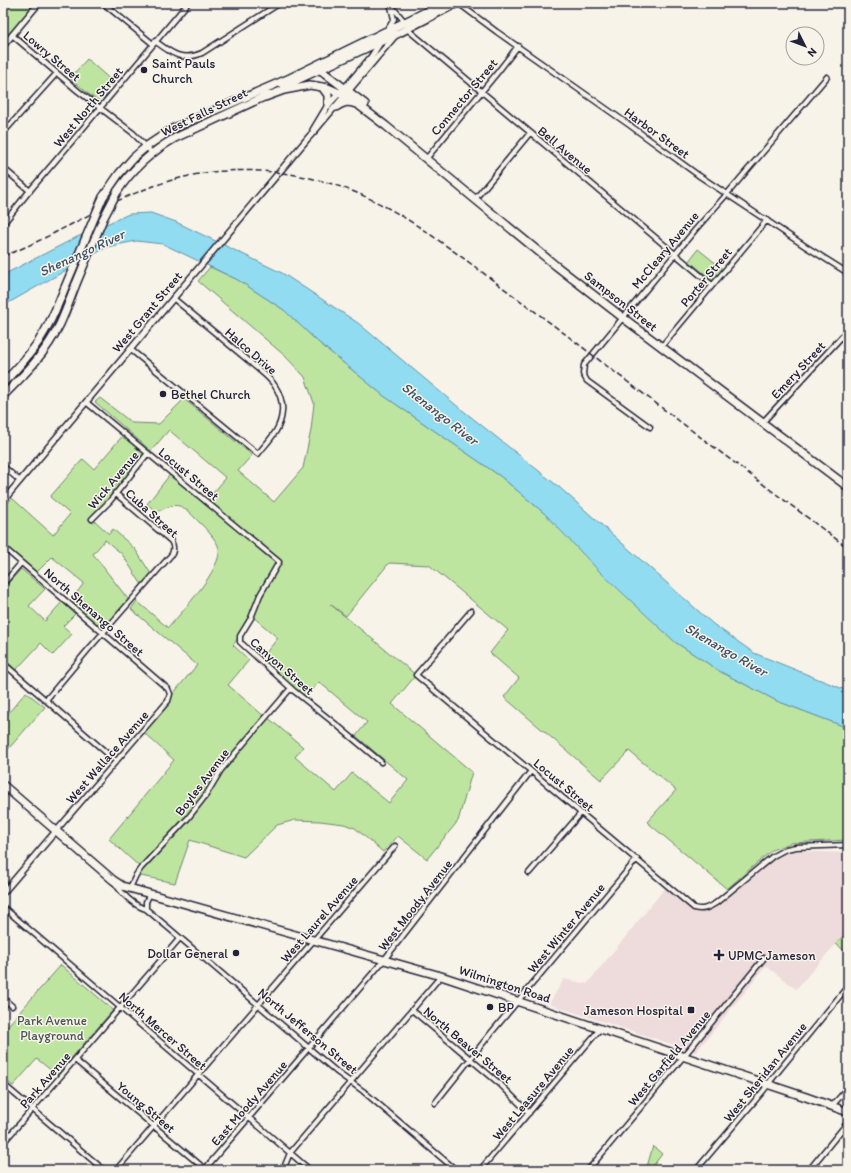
<svg xmlns="http://www.w3.org/2000/svg" width="851" height="1173" font-family="Itim,sans-serif">
<style>
.built{fill:#eedbdb}
.green{fill:#bee5a0;stroke:#70846e;fill-rule:evenodd}
.water{fill:#91dcf1;stroke:#6592a8}
.lines{fill:none;stroke-linecap:round;stroke-linejoin:round}
.minor-casing{stroke:#22223b;stroke-width:7}
.tertiary-casing{stroke:#22223b;stroke-width:8}
.primary-casing{stroke:#22223b;stroke-width:10}
.minor{stroke:#f7f3e8;stroke-width:4}
.tertiary{stroke:#f7f3e8;stroke-width:5}
.primary{stroke:#f7f3e8;stroke-width:7}
.rail{stroke:#22223b;stroke-width:1.5;stroke-dasharray:6 3;stroke-linecap:butt}
.primary-bridge-casing{stroke:#22223b;stroke-width:10;stroke-linecap:butt}
.primary-bridge{stroke:#f7f3e8;stroke-width:7}
.poi-dot{fill:#22223b;stroke:#f7f3e8;stroke-width:1.5}
.labels{text-anchor:middle;dominant-baseline:central;stroke-width:3;stroke-linejoin:round;paint-order:stroke}
.street-label{font-size:13px;fill:#22223b;stroke:#f7f3e8}
.poi-label{font-size:13px;fill:#22223b;stroke:#f7f3e8;text-anchor:start}
.park-label{font-size:13px;fill:#495354;stroke:#f7f3e8}
.water-label{font-size:14px;font-style:italic;fill:#3e5068;stroke:#f7f3e8}
</style>
<rect width="100%" height="100%" fill="#f7f3e8"/>
<filter id="ink" filterUnits="userSpaceOnUse"><feTurbulence type="fractalNoise" baseFrequency=".025" numOctaves="2"/><feDisplacementMap in="SourceGraphic" scale="8" xChannelSelector="R" yChannelSelector="G"/><feConvolveMatrix kernelMatrix="1 2 1 2 8 2 1 2 1" color-interpolation-filters="sRGB"/></filter>
<g filter="url(#ink)">
<path class="built" d="M791 851 848 853V934L843 936 796 989 766 966 696 1052 549 1004 564 979 587 984 666 887 697 913 706 911 713 907 773 858 782 853Z"/>
<path class="green" d="M3 3H39L3 46Z
M87 59 113 82 97 101 70 78Z
M698 249 723 269 713 281 689 261Z
M210 267 238 280 284 310 318 342 384 396 500 476 544 513 675 642 721 672 777 701 848 728V840L790 843 772 850 727 889 647 822 676 790 629 751 601 780 504 697 519 678 490 653 508 630 429 565 389 563 346 616 330 604 416 675 392 704 472 772 458 821 427 859 398 836 383 852 355 828 344 824 320 821 295 820 277 825 244 857 190 840 175 883 136 875 141 868 109 839 174 760 142 731 197 665 131 609 137 601 168 628C181 613 223 568 219 548 216 538 202 525 194 517 180 502 174 503 157 512L147 504 172 472 206 501 226 478 169 430 151 451 95 402 100 398 132 423 159 424 184 399 252 455 238 471 274 502 303 468 311 430 314 403 305 377 285 356 198 281ZM252 616 278 638 260 660 304 698 319 682 367 722 356 736 408 780 389 803 352 773 336 792 295 757 303 747 266 716 265 717 228 685 249 660 233 645 246 627Z
M125 433 148 453 93 519 109 534 113 529 135 549 153 577 144 588 122 554 105 540 93 554 131 603 103 633 69 603 84 583 52 557 35 574 3 547V509L12 498 53 535 70 514 50 497 83 459 94 469Z
M21 569 45 589 29 606 45 621 62 602 75 614 63 626 72 634 53 655 41 643 16 670 3 658V589Z
M26 692 45 707 3 755V716L5 717Z
M848 934V953L836 944 843 936Z
M61 965 113 1010 57 1075 37 1059 13 1086 3 1078V1031Z
M653 1146 662 1154 650 1170H646Z"/>
<path class="water" d="M151 213 176 222 282 273 358 323 456 405 559 487 713 624 754 653 848 691V728L777 701 721 672 675 642 599 571 544 513 500 476 384 396 318 342 284 310 238 280 163 244 136 241 107 247 3 306V275L77 237 129 214Z"/>
<g class="lines">
<g class="minor-casing">
<path id="minor" d="M103 3 153 44
M389 3 405 22
M458 3 497 32 628 124 698 175 805 246 848 273
M388 29 394 19 391 7
M407 29 712 285
M12 35 78 91 133 133 152 153
M155 41C171 53 182 62 202 53L280 3
M3 133 57 73
M426 159 497 73 518 46
M3 168 30 191
M475 199 530 133
M3 224 27 194 74 139 188 3
M661 347 767 220
M130 349 258 454C268 441 281 430 282 412 283 403 280 394 275 386 269 376 257 369 249 361 224 340 198 319 173 298
M86 402 279 562 260 595 251 618 240 636V642L294 691 338 726 381 762
M762 423 848 330
M650 427 587 381 583 374 584 365 695 230 727 194 827 77
M3 466 20 481
M92 519 110 501 148 453
M3 547 168 689 170 694 168 701 56 831
M3 584 21 563
M471 611 416 675 531 771 694 908C703 911 709 907 716 903L773 856 786 849 796 847 848 845
M3 663 116 761
M46 700 87 651 172 554C174 549 174 546 171 541L115 493
M529 873 581 813
M115 883C121 893 134 906 146 909L171 930 338 1073 363 1091 456 1170
M130 888 136 875 141 868 188 818 206 795 221 770 291 688
M3 907 310 1170
M146 909V902L150 893
M3 998 12 1006
M412 1010 500 1084 529 1113
M75 1060 205 1169
M3 1084 104 1170
M435 1103 491 1033 637 859
M831 1107 848 1088
M3 1143 180 938
M116 1170 395 846
M204 1170 384 960 531 771
M283 1170 290 1153 441 976
M480 1170 600 1029
M588 1170 684 1056 764 958
M696 1170 764 1090 772 1079 848 986
M809 1170 848 1122"/>
</g>
<g class="tertiary-casing">
<path id="tertiary" d="M3 46 39 3
M313 130 328 105 349 83 371 57 380 43
M3 501 308 138 318 127 395 36
M3 893 56 831"/>
</g>
<g class="primary-casing">
<path id="primary" d="M318 68 365 104
M284 86 399 33 457 3
M322 87 328 95V105
M265 97 284 90 310 85 328 88 348 97 386 126 555 265 622 317 848 487
M336 107C343 102 347 101 356 104
M117 192C132 169 151 152 175 138L268 95
M103 197 119 174 133 158 147 146 174 128 290 78 444 3
M3 383C34 352 47 333 63 292
M3 396C25 374 46 353 60 324 66 311 71 297 76 284
M3 785 113 880 122 886 441 976 806 1097 848 1112"/>
</g>
<use href="#minor" class="minor"/>
<use href="#tertiary" class="tertiary"/>
<use href="#primary" class="primary"/>
<path class="rail" d="M3 256C26 248 48 236 70 225 115 201 161 178 212 172 262 167 311 174 357 193 400 211 437 239 474 266 507 291 540 315 573 340 664 410 756 479 848 548"/>
<g class="primary-bridge-casing">
<path id="primary-bridge" d="M76 284 103 219 117 192
M63 292 103 197"/>
</g>
<use href="#primary-bridge" class="primary-bridge"/>
</g>
</g>
<g class="poi-dot">
<circle cx="144" cy="70" r="4"/>
<circle cx="163" cy="394" r="4"/>
<circle cx="236" cy="953" r="4"/>
<path d="M717 949h4v4h4v4h-4v4h-4v-4h-4v-4h4z"/>
<circle cx="490" cy="1007" r="4"/>
<rect x="687" y="1006" width="8" height="8" rx="2"/>
</g>
<g class="labels">
<g class="street-label">
<text transform="translate(52 56) rotate(40)">Lowry Street</text>
<text transform="translate(464 97) rotate(-50)">Connector Street</text>
<text transform="translate(88 107) rotate(-50)">West North Street</text>
<text transform="translate(204 112) rotate(-26)">West Falls Street</text>
<text transform="translate(657 133) rotate(36)">Harbor Street</text>
<text transform="translate(565 150) rotate(40)">Bell Avenue</text>
<text transform="translate(665 250) rotate(-50)">McCleary Avenue</text>
<text transform="translate(706 277) rotate(-50)">Porter Street</text>
<text transform="translate(621 301) rotate(38)">Sampson Street</text>
<text transform="translate(147 312) rotate(-50)">West Grant Street</text>
<text transform="translate(251 351) rotate(41)">Halco Drive</text>
<text transform="translate(798 370) rotate(-47)">Emery Street</text>
<text transform="translate(189 474) rotate(40)">Locust Street</text>
<text transform="translate(113 480) rotate(-50)">Wick Avenue</text>
<text transform="translate(152 513) rotate(42)">Cuba Street</text>
<text transform="translate(94 612) rotate(41)">North Shenango Street</text>
<text transform="translate(282 666) rotate(41)">Canyon Street</text>
<text transform="translate(107 757) rotate(-49)">West Wallace Avenue</text>
<text transform="translate(202 782) rotate(-53)">Boyles Avenue</text>
<text transform="translate(564 785) rotate(40)">Locust Street</text>
<text transform="translate(415 905) rotate(-52)">West Moody Avenue</text>
<text transform="translate(319 919) rotate(-49)">West Laurel Avenue</text>
<text transform="translate(566 928) rotate(-50)">West Winter Avenue</text>
<text transform="translate(505 984) rotate(18)">Wilmington Road</text>
<text transform="translate(163 1031) rotate(41)">North Mercer Street</text>
<text transform="translate(308 1031) rotate(40)">North Jefferson Street</text>
<text transform="translate(468 1045) rotate(40)">North Beaver Street</text>
<text transform="translate(669 1058) rotate(-50)">West Garfield Avenue</text>
<text transform="translate(765 1072) rotate(-51)">West Sheridan Avenue</text>
<text transform="translate(45 1080) rotate(-49)">Park Avenue</text>
<text transform="translate(533 1093) rotate(-50)">West Leasure Avenue</text>
<text transform="translate(249 1103) rotate(-49)">East Moody Avenue</text>
<text transform="translate(146 1107) rotate(40)">Young Street</text>
</g>
<g class="poi-label">
<text x="152" y="63">Saint Pauls<tspan x="152" dy="15">Church</tspan></text>
<text x="171" y="394">Bethel Church</text>
<text x="228" y="953" text-anchor="end">Dollar General</text>
<text x="728" y="955">UPMC Jameson</text>
<text x="498" y="1007">BP</text>
<text x="683" y="1010" text-anchor="end">Jameson Hospital</text>
</g>
<g class="park-label">
<text x="52" y="1020">Park Avenue<tspan x="52" dy="15">Playground</tspan></text>
</g>
<g class="water-label">
<text transform="translate(82 253) rotate(-25)">Shenango River</text>
<text transform="translate(440 414) rotate(38)">Shenango River</text>
<text transform="translate(726 650) rotate(30)">Shenango River</text>
</g>
</g>
<rect width="851" height="1173" fill="none" stroke="#f7f3e8" stroke-width="16"/>
<rect x="8" y="8" width="835" height="1157" fill="none" stroke="#22223b" stroke-width="1.5" filter="url(#ink)"/>
<g transform="translate(805 46) rotate(132)"><circle r="19" fill="#f7f3e8" stroke="#a29fa3"/>
<path d="M0-3L7 15L0 10L-7 15Z" fill="#22223b"/>
<text y="-6" font-size="11" font-weight="bold" text-anchor="middle" fill="#22223b">N</text>
</g>
</svg>
